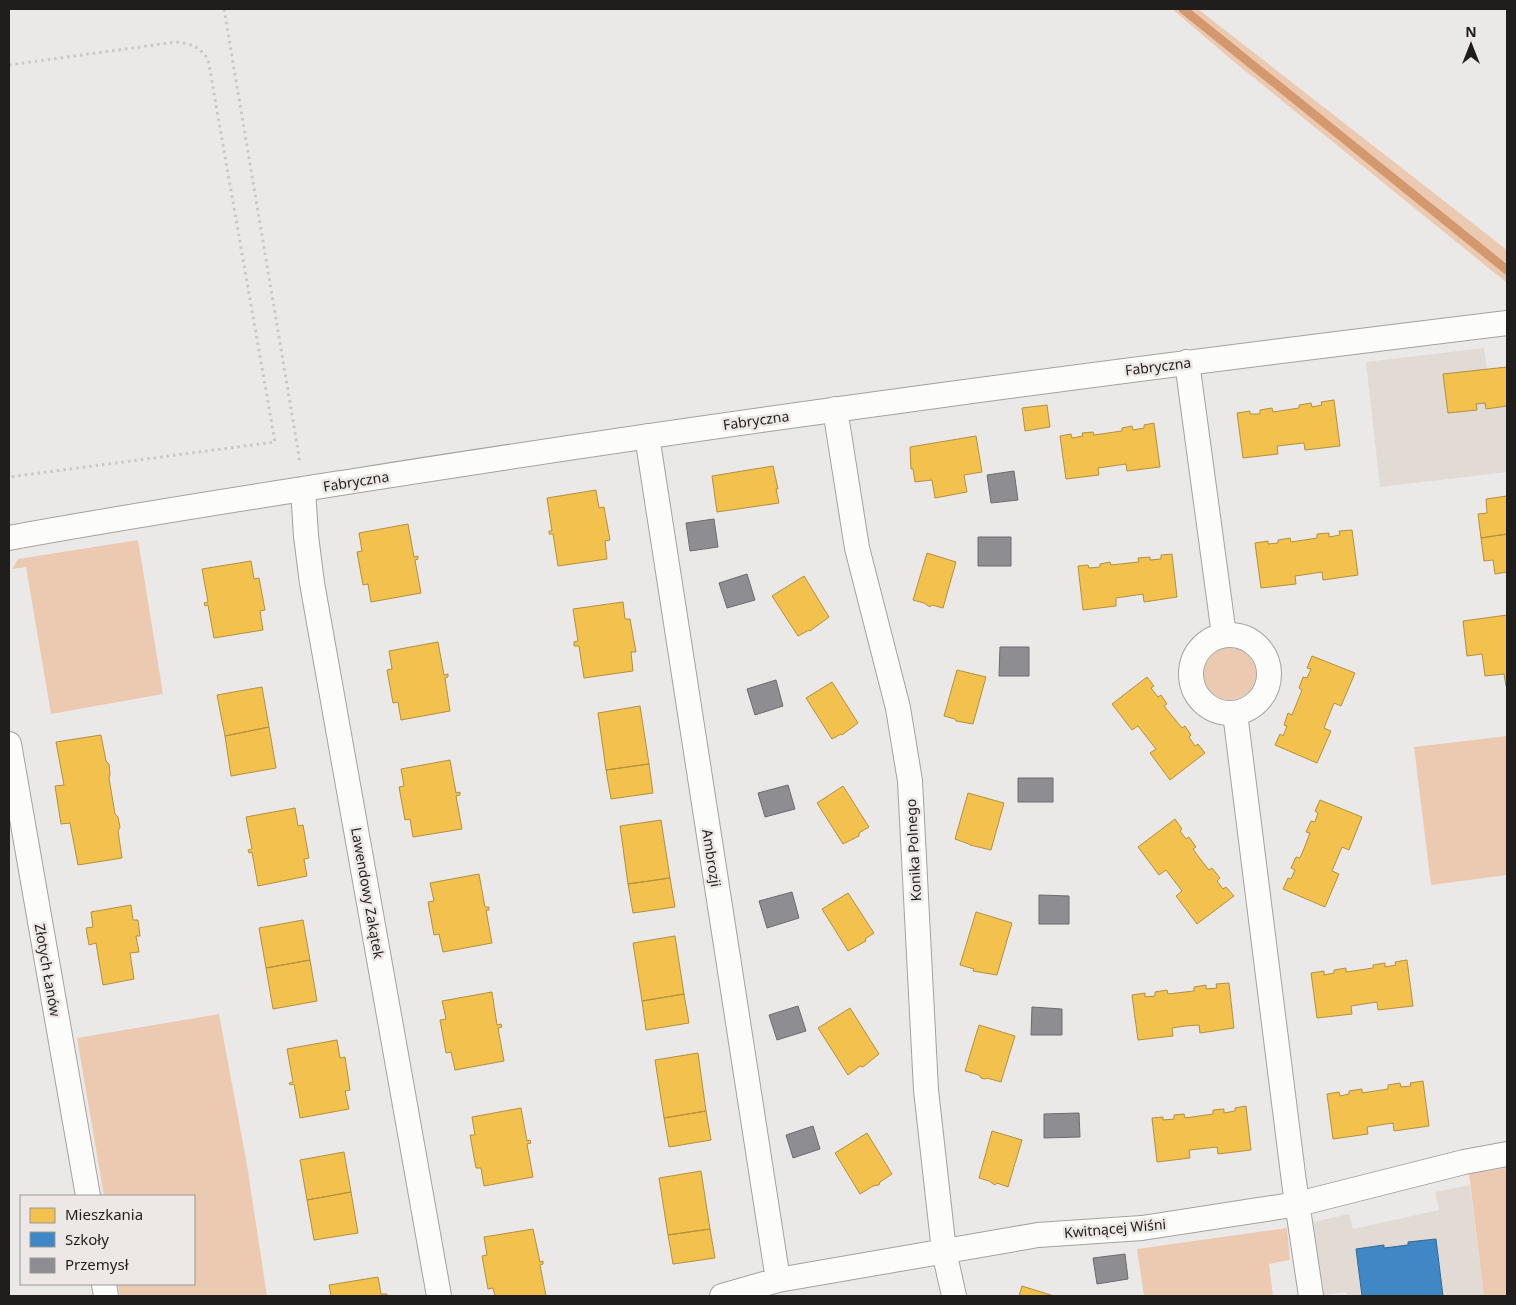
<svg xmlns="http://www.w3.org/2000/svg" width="1516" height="1305" font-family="'Noto Sans',sans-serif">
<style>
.built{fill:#e1dad5}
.green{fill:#eccab2}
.homes{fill:#f2c14e;stroke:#b3903f}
.schools{fill:#3f88c5;stroke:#366893}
.industry{fill:#8d8d92;stroke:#6c6c6f}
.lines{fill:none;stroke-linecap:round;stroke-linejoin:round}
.stream{stroke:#d3986d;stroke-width:9}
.street-casing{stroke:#a3a2a0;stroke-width:26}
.path{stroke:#c9c8c8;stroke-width:3;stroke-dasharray:2.5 4;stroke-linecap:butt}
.street{stroke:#fcfcfb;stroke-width:24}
.labels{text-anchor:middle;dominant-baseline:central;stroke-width:5;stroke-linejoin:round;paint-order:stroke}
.street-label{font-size:14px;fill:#201e1d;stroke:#ede8e5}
</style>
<rect width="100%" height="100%" fill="#ebe9e7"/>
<path class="built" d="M1484 348 1487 369 1507 367V472L1380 487 1366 362Z
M1470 1185 1484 1296H1347L1346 1292 1324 1295 1313 1222 1349 1214 1353 1229 1439 1210 1435 1192Z"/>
<path class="green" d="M1172 9H1198L1507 250V283L1233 61Z
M138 540 163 694 51 714 26 567 12 569 18 559Z
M1204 674a26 26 0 1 1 52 0a26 26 0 1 1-52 0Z
M1507 736V875L1431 885 1414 747Z
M219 1014 247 1165 267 1296H120L118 1284H194V1196H104L77 1038Z
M1507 1168V1296H1484L1469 1173Z
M1287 1228 1290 1260 1269 1264 1273 1296H1144L1137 1249Z"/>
<path class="homes" d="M1507 367V406L1486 409 1485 403 1476 404 1477 410 1448 413 1443 374Z
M1334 400 1340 446 1305 450 1304 443 1277 446 1278 454 1243 458 1237 413 1250 411V414H1260V410L1272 408 1273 412 1299 408V405L1311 403 1312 407 1322 405 1321 402Z
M1047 405 1050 427 1025 431 1022 408Z
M1154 423 1160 467 1127 471 1126 464 1098 468 1099 475 1066 479 1060 436 1071 434 1072 438 1083 436 1082 433 1093 432 1094 435 1122 431V428L1132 426 1133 430 1144 428V425Z
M976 436 982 472 964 475 967 492 935 498 932 480 915 482 913 469H911L910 447Z
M773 466 778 489H776L779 503 717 512 712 476Z
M596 490 599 508 604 507 610 540 605 541 607 559 558 566 553 534H549V531H552L547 498Z
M1507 496V534L1481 538 1478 514 1487 513 1486 499Z
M408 524 414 557 418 556V559L415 560 421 593 371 602 368 584 363 585 357 552 362 551 359 533Z
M1352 530 1358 575 1323 580 1322 572 1309 574 1295 576 1296 584 1261 588 1255 543 1268 541V544L1278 543V540L1290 538 1291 542 1317 538V534L1329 533V537L1340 535 1339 531Z
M1507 534V572L1495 574 1493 560 1484 561 1481 538Z
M927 553 956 562 943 608 932 605 930 607 924 603 913 600Z
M1172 554 1177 597 1144 602 1143 594 1116 598V606L1083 610 1078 566 1088 565 1089 568 1100 567V564L1110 562 1111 565 1139 562 1138 558 1150 557V560L1161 559V555Z
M251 561 254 579 259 578 265 610 260 611 263 630 214 638 208 605 205 606 204 603 208 602 202 569Z
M804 576 829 617 810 631 809 630 798 636 772 596Z
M623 602 625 619H630L636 652H631L633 671 584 678 579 646H574V642L578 641 573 609Z
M1507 615V685L1506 686 1504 674 1485 676 1482 654 1467 656 1463 621Z
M438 642 444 675 448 674V677L445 678 450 711 401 720 398 702 393 703 387 670 392 669 389 651Z
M1312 656 1355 673 1341 706 1334 703 1324 728 1331 731 1317 763 1275 745 1280 734 1283 736 1287 726 1284 725 1288 713 1292 715 1302 690 1299 688 1303 677 1307 678 1311 669 1307 668Z
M957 670 986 677 973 724 956 721 955 719 944 716Z
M1147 677 1154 686 1151 688 1158 697 1161 695 1167 704 1164 706 1182 728 1185 726 1191 735 1189 737 1195 746 1198 744 1205 753 1170 780 1150 753 1156 749 1138 726 1132 730 1112 704Z
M832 682 858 723 842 735 841 734 832 739 806 698Z
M262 687 269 727 225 736 217 695Z
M640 706 649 764 606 770 598 713Z
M269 727 276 768 231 776 225 736Z
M101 735 106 761 109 764 110 774 109 778 115 814 118 817 120 827 118 831 122 858 78 865 70 823 61 824 55 786 64 785 56 742Z
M450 760 456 793 460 792V795L456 796 462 829 413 837 410 819 405 820 399 787 404 786 401 769Z
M649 764 653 793 611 799 606 770Z
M843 786 869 827 859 833V836L843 844 817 803Z
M968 793 1004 803 991 850 970 845 969 844 955 839Z
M1320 800 1362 817 1349 850 1342 847 1332 871 1339 874 1325 907 1283 889 1288 878 1291 879 1295 870 1291 868 1296 857 1300 858 1305 846 1310 833 1306 832 1311 821 1315 822 1318 813 1315 811Z
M295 808 298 826 303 825 309 858 304 859 307 876 258 886 252 852 249 853 248 850 252 849 246 817Z
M1175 819 1182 829 1180 831 1186 839 1189 837 1196 847 1193 849 1201 860 1209 870 1212 868 1220 878 1217 881 1223 889 1226 887 1234 896 1197 924 1176 896 1182 891 1166 870 1159 875 1138 847Z
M661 820 670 878 628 884 620 826Z
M479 874 485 907H489V910H486L492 943 443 952 439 934 434 935 428 902 434 901 430 883Z
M670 878 675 907 633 913 628 884Z
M848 893 874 933 865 939 866 941 848 951 822 909Z
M131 905 133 920H138L140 936H136L139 952 130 953 134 979 103 985 96 943 89 945 86 928 93 927 91 912Z
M976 912 1012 923 997 975 973 971 974 969 960 965Z
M303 920 310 960 266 968 259 928Z
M675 936 684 994 642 1001 633 943Z
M310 960 317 1001 273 1009 266 968Z
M1407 960 1413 1006 1378 1010 1377 1002 1351 1006 1352 1014 1317 1018 1311 973 1324 971V975L1334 973V970L1346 968V972L1373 968V965L1385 963V967L1396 965 1395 962Z
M1229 983 1234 1028 1200 1033 1199 1025 1185 1026 1172 1028 1173 1036 1138 1040 1132 995 1145 993V997L1155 996V992L1167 990 1168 994 1194 991V987L1206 985V989L1217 988 1216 984Z
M492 992 497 1025 501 1024 502 1027 498 1028 504 1061 455 1070 451 1052 446 1053 440 1020 446 1019 442 1001Z
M684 994 689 1023 646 1030 642 1001Z
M850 1008 879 1054 863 1067 860 1066 848 1075 818 1028Z
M979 1025 1015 1036 1001 1082 987 1078 985 1079 981 1078 979 1075 965 1071Z
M337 1040 340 1058 345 1057 350 1090 345 1091 349 1109 300 1118 294 1084 290 1085 289 1083 293 1082 287 1049Z
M698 1053 706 1111 664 1118 655 1060Z
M1423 1081 1429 1126 1394 1131 1393 1123 1367 1127 1368 1134 1333 1139 1327 1094 1339 1092 1340 1096 1349 1094V1091L1362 1089V1093L1388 1089V1085L1400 1083 1401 1087 1411 1086 1410 1083Z
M1246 1106 1251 1150 1218 1154 1217 1147 1189 1150 1190 1158 1157 1162 1152 1118 1163 1117V1120L1174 1119V1115L1184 1114 1185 1118 1213 1114V1110L1224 1109V1113L1235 1111V1108Z
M521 1108 527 1141 530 1140 531 1143 527 1144 533 1177 484 1186 481 1168H476L470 1135H475L472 1117Z
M706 1111 711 1140 669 1147 664 1118Z
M992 1131 1022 1140 1008 1187 997 1183 995 1185 989 1181 979 1178Z
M867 1133 892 1174 880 1182 879 1185 873 1186 860 1194 835 1153Z
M344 1152 351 1192 307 1200 300 1160Z
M701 1171 710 1229 668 1235 659 1178Z
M351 1192 358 1233 314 1240 307 1200Z
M533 1229 540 1262 543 1261V1264L540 1265 546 1296H495L493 1288 488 1289 482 1256 487 1255 484 1237Z
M710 1229 715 1258 673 1264 668 1235Z
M378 1277 381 1294H387V1296H331L329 1285Z
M1022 1286 1054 1296H1019Z"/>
<path class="schools" d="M1436 1239 1443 1296H1362L1356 1249 1384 1245V1248L1408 1245V1242Z"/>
<path class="industry" d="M1014 471 1018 500 991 503 987 475Z
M714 519 718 547 690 551 686 523Z
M978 537H1011V566H978Z
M747 574 755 600 727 608 719 583Z
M1000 647H1029V676H999Z
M776 680 783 706 755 715 747 689Z
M1018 778H1053V802H1018Z
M788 785 795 809 765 817 758 793Z
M792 892 799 918 767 928 759 901Z
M1039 895 1069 896V924H1039Z
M798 1006 806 1031 777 1040 769 1015Z
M1032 1007 1062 1009V1035H1031Z
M1079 1113 1080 1137 1044 1138V1114Z
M813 1126 820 1149 793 1158 786 1135Z
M1125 1254 1128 1279 1097 1284 1093 1258Z"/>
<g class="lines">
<path class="stream" d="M1183 9 1507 270"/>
<g class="street-casing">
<path id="street" d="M1187 362 1224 635
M835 409 857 548 898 708 910 781 926 1090 944 1251 954 1296
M647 436 778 1280
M303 489 306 536 312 583 439 1296
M9 538C123 517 239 499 354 481 737 420 1122 370 1507 323
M1191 674a39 39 0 1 1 78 0a39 39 0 1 1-78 0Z
M1235 713 1294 1182 1311 1296
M9 744 88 1196
M104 1284 106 1296
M722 1296 778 1280 1038 1235 1142 1228 1298 1204 1464 1162 1507 1154"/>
</g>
<path class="path" d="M224 9 300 462
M9 65 176 42C192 44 198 46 208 59L275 442 9 477"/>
<use href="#street" class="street"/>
</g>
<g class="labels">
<g class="street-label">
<text transform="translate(1158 366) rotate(-7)">Fabryczna</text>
<text transform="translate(756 420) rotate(-8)">Fabryczna</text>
<text transform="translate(356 481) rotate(-9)">Fabryczna</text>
<text transform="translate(913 850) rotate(-93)">Konika Polnego</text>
<text transform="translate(712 858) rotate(81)">Ambrozji</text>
<text transform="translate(368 893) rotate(80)">Lawendowy Zakątek</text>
<text transform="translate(48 970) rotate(80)">Złotych Łanów</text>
<text transform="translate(1115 1228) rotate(-5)">Kwitnącej Wiśni</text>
</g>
</g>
<rect width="1516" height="1305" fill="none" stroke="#201e1d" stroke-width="20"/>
<rect x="20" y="1195" width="175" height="90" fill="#ede8e5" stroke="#9b9795"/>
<rect x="30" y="1208" width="25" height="15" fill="#f2c14e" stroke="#9b9795"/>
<text x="65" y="1220" font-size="15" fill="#201e1d">Mieszkania</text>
<rect x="30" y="1232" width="25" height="15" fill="#3f88c5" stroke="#9b9795"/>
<text x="65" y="1245" font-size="15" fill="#201e1d">Szkoły</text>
<rect x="30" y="1258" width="25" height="15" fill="#8d8d92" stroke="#9b9795"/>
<text x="65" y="1270" font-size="15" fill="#201e1d">Przemysł</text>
<g transform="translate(1471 45)" stroke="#ede8e5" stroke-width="4" paint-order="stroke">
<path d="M0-4L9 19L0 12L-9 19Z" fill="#201e1d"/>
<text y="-8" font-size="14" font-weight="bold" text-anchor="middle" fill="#201e1d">N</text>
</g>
</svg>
